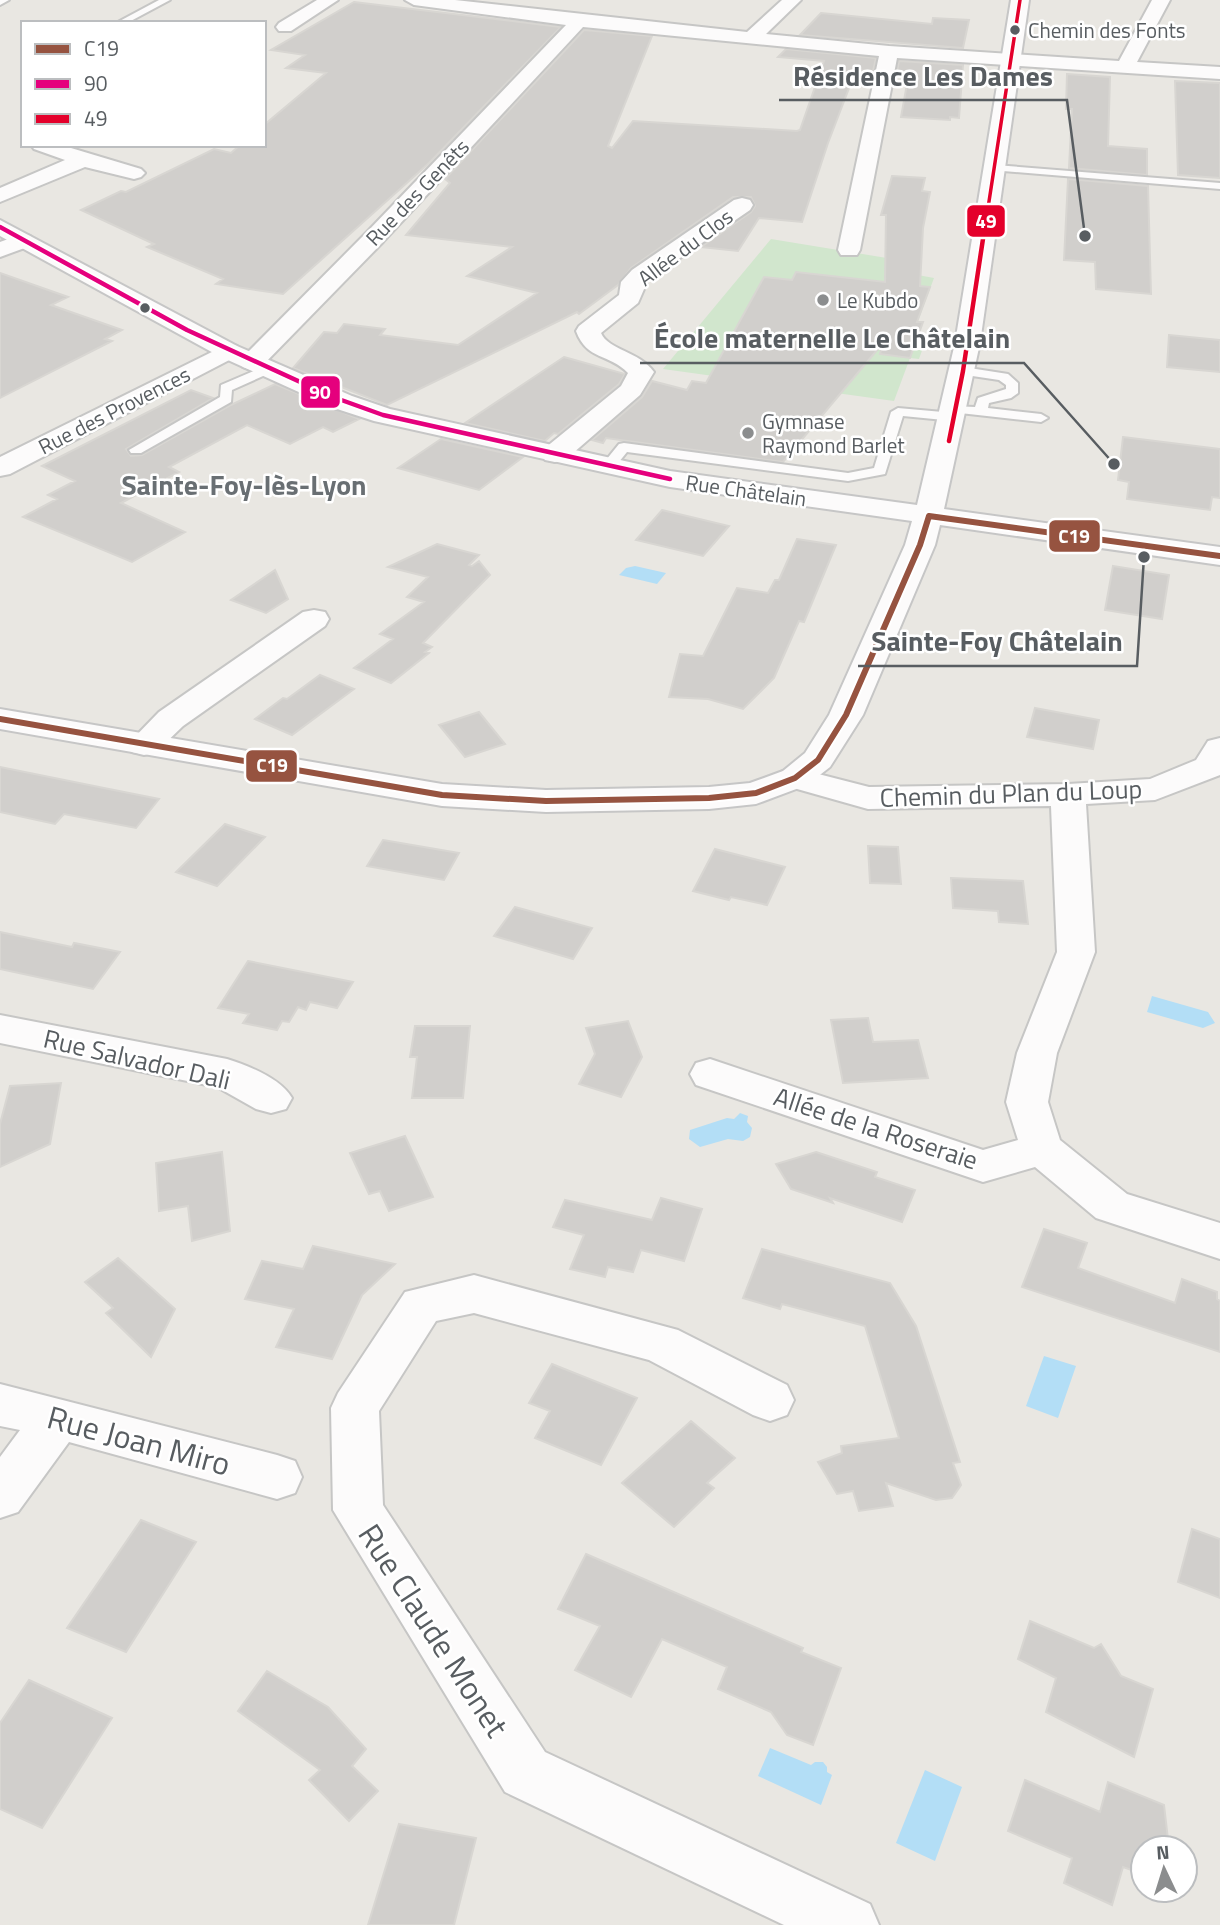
<svg xmlns="http://www.w3.org/2000/svg" width="1220" height="1925" font-family="'Titillium Web',sans-serif">
<style>
.green{fill:#d1e6cd}
.water{fill:#b3def6}
.building{fill:#d1cfcc;stroke:#d8d6d2;stroke-width:2}
.lines{fill:none;stroke-linecap:round;stroke-linejoin:round}
.lane-casing{stroke:#c6c6c5;stroke-width:4}
.street-casing{stroke:#c6c6c5;stroke-width:4}
.secondary-casing{stroke:#c6c6c6;stroke-width:4}
.lane{fill:#fcfbfb;fill-rule:evenodd}
.street{fill:#fcfbfb;fill-rule:evenodd}
.secondary{fill:#fcfbfb;fill-rule:evenodd}
.bus-1-casing{stroke:#fff;stroke-width:10}
.bus-2-casing{stroke:#fff;stroke-width:8}
.bus-3-far1-casing{stroke:#fff;stroke-width:6}
.bus-3-casing{stroke:#fff;stroke-width:8}
.bus-1{stroke:#965340;stroke-width:6}
.bus-2{stroke:#e5007d;stroke-width:4.5}
.bus-3-far1{stroke:#e4002b;stroke-width:3.5}
.bus-3{stroke:#e4002b;stroke-width:4.5}
.bus-dot{fill:#585d61;stroke:#fff;stroke-width:2.5}
.poi-dot{fill:#8b8d8e;stroke:#fff;stroke-width:2.5}
.labels{text-anchor:middle;dominant-baseline:central;stroke-width:5;stroke-linejoin:round;paint-order:stroke}
.far-bus-label{font-size:21px;fill:#585d61;stroke:#fff;text-anchor:start}
.far-street-label{font-size:21px;fill:#585d61;stroke:#fff}
.far-poi-label{font-size:21px;fill:#585d61;stroke:#fff;text-anchor:start}
.street-label{font-size:26px;fill:#585d61;stroke:#fff}
.far-district-label{font-size:28px;font-weight:bold;fill:#696f73;stroke:#fff}
.near-street-label{font-size:32px;fill:#585d61;stroke:#fff}
.leader{fill:none;stroke:#585d61;stroke-width:2.5}
.callout-dot{fill:#585d61;stroke:#fff;stroke-width:2.5}
.callout-label{font-size:28px;text-anchor:middle;font-weight:bold;fill:#585d61;stroke:#fff;stroke-width:5;stroke-linejoin:round;paint-order:stroke}
.line-badge{stroke:#fff;stroke-width:2.5}
.badge-label{font-size:19px;text-anchor:middle;font-weight:bold;fill:#fff}
</style>
<rect width="100%" height="100%" fill="#e9e7e2"/>
<path class="green" d="M771 239 899 260 896 271 934 278 918 321 923 322 918 335 912 334V337L926 339 919 359 910 358 894 401 663 369Z"/>
<path class="water" d="M635 566 666 573 657 584 619 575 626 568Z
M1152 996 1208 1012 1215 1023 1203 1028 1147 1012Z
M740 1113 748 1116 747 1122 752 1128 750 1137 743 1141 728 1139 700 1147 689 1139 690 1130 727 1118 734 1119Z
M1044 1356 1076 1366 1058 1418 1026 1406Z
M770 1748 811 1765 815 1762H823L827 1767V1772L832 1775 821 1805 758 1776Z
M925 1770 962 1787 935 1861 896 1843Z"/>
<path class="building" d="M354 2 561 27 429 163 283 294 216 284 223 279 147 247 154 244 81 210 121 191 126 192 214 149 231 153 240 145H264V125L326 73 286 68 305 55 271 50Z
M821 13 932 24 933 18 969 20 963 48 800 35Z
M584 30 652 36 608 146 612 148 633 121 797 131 800 130 824 61 778 57 786 49 876 58 873 71 856 70 828 143 802 222 759 218 738 251 701 247 751 212 755 206 751 197H733L631 268 618 285 579 314 577 312 387 405 293 368 324 332 337 333 344 324 385 329 380 335 458 345 537 293 467 276 512 247 406 235 450 183 445 179Z
M899 61 963 65 959 118 950 117V120L901 117 909 73 897 72Z
M1067 74 1110 77 1108 146 1147 149V175L1069 168 1072 109H1066Z
M1175 81 1220 83V178L1178 175Z
M892 176 925 178 922 191 930 192 923 228 920 286 930 287 917 322H923L910 358 880 354 883 343 783 462 606 438 603 443 592 440 642 397 652 381 687 390 692 381 706 383 764 277 792 280 796 272 885 282 886 215H881Z
M1068 179 1148 186 1151 294 1096 289 1095 262 1064 260Z
M0 273 68 297 51 305 122 330 105 339 112 341 0 398Z
M1169 335 1220 340V372L1167 367Z
M564 357 625 374 619 384 558 434 554 433 545 441 465 423Z
M275 384 359 419 333 432 323 427 290 444 247 425 169 467 179 472 121 503 185 532 132 562 23 517 57 499 48 495 75 481 42 466 191 390 213 398 126 449 131 456 142 455 231 405Z
M1123 437 1220 449V498L1212 497 1210 510 1127 499 1129 482 1118 480Z
M441 439 523 457 479 490 398 468Z
M662 510 729 526 703 556 636 540Z
M797 539 836 545 804 622 799 621 774 678 743 709 708 699 669 697 680 654 703 656 737 588 768 593 775 580H779Z
M437 544 479 555 469 565 472 566 479 561 490 575 423 643 432 647 425 652 429 653 391 683 354 668 393 639 380 634 424 602 407 597 428 577 388 567Z
M1113 566 1169 575 1162 619 1105 610Z
M275 570 288 599 266 613 231 600Z
M320 675 354 689 292 735 255 719 283 698 287 699Z
M1035 708 1099 720 1093 749 1027 737Z
M479 712 505 744 465 757 439 725Z
M0 767 104 788 159 799 136 828 64 814 55 824 0 812Z
M225 824 265 837 217 886 176 872Z
M383 840 459 853 444 880 367 866Z
M868 846 898 847 901 884 870 883Z
M715 849 785 867 767 905 731 897 729 900 693 891Z
M951 878 1023 881 1028 924 999 922 998 911 953 908Z
M515 907 592 928 573 959 494 936Z
M0 932 72 947 74 943 120 952 93 989 0 969Z
M248 961 353 982 337 1008 310 1002 306 1010 298 1007 289 1022 282 1021 277 1030 243 1023 249 1014 218 1008Z
M868 1018 873 1042 918 1040 928 1078 843 1083 831 1020Z
M628 1021 642 1057 621 1097 579 1084 595 1054 586 1028Z
M415 1026H470L463 1098H412L417 1057H410Z
M61 1083 50 1144 0 1167V1124L10 1086Z
M405 1136 433 1197 389 1211 380 1191 369 1194 350 1153Z
M222 1152 230 1231 192 1241 188 1206 159 1211 156 1163Z
M816 1152 877 1172 875 1177 915 1190 902 1222 830 1198 833 1203 791 1189 776 1164Z
M661 1198 702 1209 684 1261 641 1250 633 1272 608 1267 605 1277 570 1269 584 1235 553 1227 565 1200 652 1220Z
M1044 1229 1087 1243 1078 1268 1175 1303 1182 1279 1217 1292V1299L1220 1301V1352L1022 1287Z
M313 1246 395 1264 362 1295 332 1359 276 1347 294 1309 245 1299 262 1261 303 1269Z
M762 1249 890 1283 916 1326 960 1462 953 1463 961 1485 952 1498 936 1500 886 1483 893 1506 859 1511 853 1491 837 1494 818 1462 842 1453 841 1446 899 1438 865 1326 782 1304 780 1309 743 1298Z
M118 1258 175 1309 151 1357 106 1313 113 1308 85 1282Z
M552 1364 637 1398 601 1465 535 1438 550 1411 529 1403Z
M691 1421 735 1458 707 1483 714 1488 674 1527 622 1483Z
M141 1520 196 1542 126 1652 67 1628Z
M1192 1529 1220 1539V1598L1178 1582Z
M586 1554 803 1648 801 1652 841 1668 813 1745 787 1735 771 1712 718 1689 727 1667 662 1639 631 1697 575 1670 600 1626 558 1609Z
M1030 1621 1094 1648 1101 1644 1121 1676 1153 1689 1134 1757 1046 1712 1056 1678 1018 1659Z
M267 1671 328 1707 366 1749 352 1766 378 1791 349 1821 309 1780 320 1770 238 1711Z
M29 1680 112 1718 42 1828 0 1809V1723Z
M1025 1780 1100 1812 1108 1782 1164 1805 1169 1848H1143V1874L1123 1867 1112 1905 1064 1883 1072 1858 1008 1831Z
M399 1824 476 1838 454 1925H368Z"/>
<g class="lines">
<g class="lane-casing">
<path id="lane" d="M0 0H9L0 5Z
M159 0H170L127 23H116Z
M995 165 1220 183V189L991 170V166Z
M268 365 274 369 272 372 232 390 231 402 141 453H131L129 450 220 397 221 385Z
M963 367 1008 374 1018 383V393L1011 398 989 403 988 408 1041 414 1048 418 1041 422 951 412V406L975 407 978 398 1006 389V385L999 380 959 374V368Z
M898 408 954 413 961 417 954 421 903 416 885 474 848 481 627 452 614 468 609 469 602 465 619 444 624 443 848 473 874 468 891 412Z"/>
</g>
<g class="street-casing">
<path id="street" d="M317 0H338L291 31H279L276 27 279 23Z
M405 0H455L747 32 782 0H801L766 34 889 46 1119 61 1152 0H1170L1137 62 1220 67V79L897 58 860 250 857 255H841L838 250 879 56 583 27 383 242 261 367 252 370 243 367 239 362 243 357 367 232 566 25 414 5Z
M31 145H61L141 169 145 173 141 177 134 179 85 167 0 202V188L65 160 34 149Z
M742 198 750 200 753 205 750 210 648 280 638 303 601 333C608 350 639 351 654 372L640 395 565 460 555 462 545 460 541 454 545 448 621 386 628 373C609 353 587 361 576 331L579 326 619 295 621 282 632 270 734 200Z
M22 234 30 236 33 241 30 246 0 257V242Z
M228 344 237 346 240 351 237 356 10 474 0 476V457Z
M314 610 325 612 329 619 325 626 183 726 156 752 144 755 132 752 127 745 159 712 303 612Z
M1220 738V775L1155 800 1086 804 1095 952 1057 1053 1048 1102 1060 1140 1127 1194 1220 1223V1259L1096 1218 1035 1167 983 1182 696 1085 690 1074 696 1063 710 1059 983 1150 1018 1140 1006 1102 1017 1053 1057 952 1051 806 868 809 783 785 778 778 783 771 795 768 869 787 1068 784 1150 779 1196 760 1208 741Z
M0 1015 227 1059C249 1066 280 1078 292 1098L286 1109 271 1113 256 1109 217 1087 0 1043Z
M474 1275 678 1330 787 1385 794 1400 787 1415 770 1421 753 1415 649 1360 474 1313 436 1321 379 1411 383 1505 545 1752 870 1904 879 1925H784L505 1792 333 1510 331 1408 338 1393 405 1292Z
M0 1384 277 1455 295 1461 302 1477 295 1493 277 1499 69 1442 18 1512 0 1518V1457L20 1430 0 1426Z"/>
</g>
<g class="secondary-casing">
<path id="secondary" d="M1011 0H1029L980 343 944 509 1220 547V565L940 525 935 545 863 715 830 767 807 785 756 804 709 809 546 812 442 806 0 729V709L442 784 546 790 709 787 750 783 783 771 805 753 829 715 905 545 912 521 670 487 374 421 334 408 219 356 0 236V220L237 346 352 396 390 409 670 471 917 505 955 343Z"/>
</g>
<use href="#lane" class="lane"/>
<use href="#street" class="street"/>
<use href="#secondary" class="secondary"/>
<g class="bus-1-casing">
<path id="bus-1" d="M929 516 1220 556
M0 719 442 795 546 801 709 798 756 793 795 778 818 760 846 715 920 545 929 516"/>
</g>
<g class="bus-2-casing">
<path id="bus-2" d="M0 227 187 330 333 397 383 415 670 479"/>
</g>
<g class="bus-3-far1-casing">
<path id="bus-3-far1" d="M986 221 1020 0"/>
</g>
<g class="bus-3-casing">
<path id="bus-3" d="M949 441 963 371 986 219"/>
</g>
<use href="#bus-1" class="bus-1"/>
<use href="#bus-2" class="bus-2"/>
<use href="#bus-3-far1" class="bus-3-far1"/>
<use href="#bus-3" class="bus-3"/>
</g>
<g class="bus-dot">
<circle cx="1015" cy="30" r="6"/>
<circle cx="145" cy="308" r="6"/>
</g>
<g class="poi-dot">
<circle cx="823" cy="300" r="7"/>
<circle cx="748" cy="433" r="7"/>
</g>
<g class="labels">
<g class="far-bus-label">
<text x="1028" y="30">Chemin des Fonts</text>
</g>
<g class="far-street-label">
<text transform="translate(417 192) rotate(-46)">Rue des Genêts</text>
<text transform="translate(685 247) rotate(-37)">Allée du Clos</text>
<text transform="translate(114 410) rotate(-27)">Rue des Provences</text>
<text transform="translate(746 490) rotate(8)">Rue Châtelain</text>
</g>
<g class="far-poi-label">
<text x="837" y="300">Le Kubdo</text>
<text x="762" y="421">Gymnase<tspan x="762" dy="24">Raymond Barlet</tspan></text>
</g>
<g class="street-label">
<text transform="translate(1011 793) rotate(-2)">Chemin du Plan du Loup</text>
<text transform="translate(137 1059) rotate(13)">Rue Salvador Dali</text>
<text transform="translate(876 1128) rotate(18)">Allée de la Roseraie</text>
</g>
<g class="far-district-label">
<text x="244" y="484">Sainte-Foy-lès-Lyon</text>
</g>
<g class="near-street-label">
<text transform="translate(139 1440) rotate(15)">Rue Joan Miro</text>
<text transform="translate(434 1630) rotate(57)">Rue Claude Monet</text>
</g>
</g>
<path class="leader" d="M1085 236L1067 100H779M1114 464L1024 363H640M1144 557L1137 666H858"/>
<g class="callout-dot">
<circle cx="1085" cy="236" r="7"/>
<circle cx="1114" cy="464" r="7"/>
<circle cx="1144" cy="557" r="7"/>
</g>
<g class="callout-label">
<text x="923" y="86">Résidence Les Dames</text>
<text x="832" y="348">École maternelle Le Châtelain</text>
<text x="997" y="651">Sainte-Foy Châtelain</text>
</g>
<g class="line-badge">
<rect x="966" y="204" width="40" height="34" rx="7" fill="#e4002b"/>
<rect x="300" y="375" width="41" height="34" rx="7" fill="#e5007d"/>
<rect x="1048" y="519" width="53" height="34" rx="7" fill="#965340"/>
<rect x="245" y="749" width="53" height="34" rx="7" fill="#965340"/>
</g>
<g class="badge-label">
<text x="986" y="228">49</text>
<text x="320" y="399">90</text>
<text x="1074" y="543">C19</text>
<text x="272" y="772">C19</text>
</g>
<rect x="21" y="21" width="245" height="126" fill="#ffffff" stroke="#bcbec0" stroke-width="2"/>
<rect x="35" y="44" width="35" height="10" fill="#965340" stroke="#bcbec0" stroke-width="2"/>
<text x="84" y="56" font-size="21" fill="#585d61">C19</text>
<rect x="35" y="79" width="35" height="10" fill="#e5007d" stroke="#bcbec0" stroke-width="2"/>
<text x="84" y="91" font-size="21" fill="#585d61">90</text>
<rect x="35" y="114" width="35" height="10" fill="#e4002b" stroke="#bcbec0" stroke-width="2"/>
<text x="84" y="126" font-size="21" fill="#585d61">49</text>
<g transform="translate(1164 1869) rotate(356)"><circle r="33" fill="#ffffff" stroke="#bcbec0" stroke-width="2"/>
<path d="M0-5L12 26L0 18L-12 26Z" fill="#8b8d8e"/>
<text y="-10" font-size="19" font-weight="bold" text-anchor="middle" fill="#585d61">N</text>
</g>
</svg>
